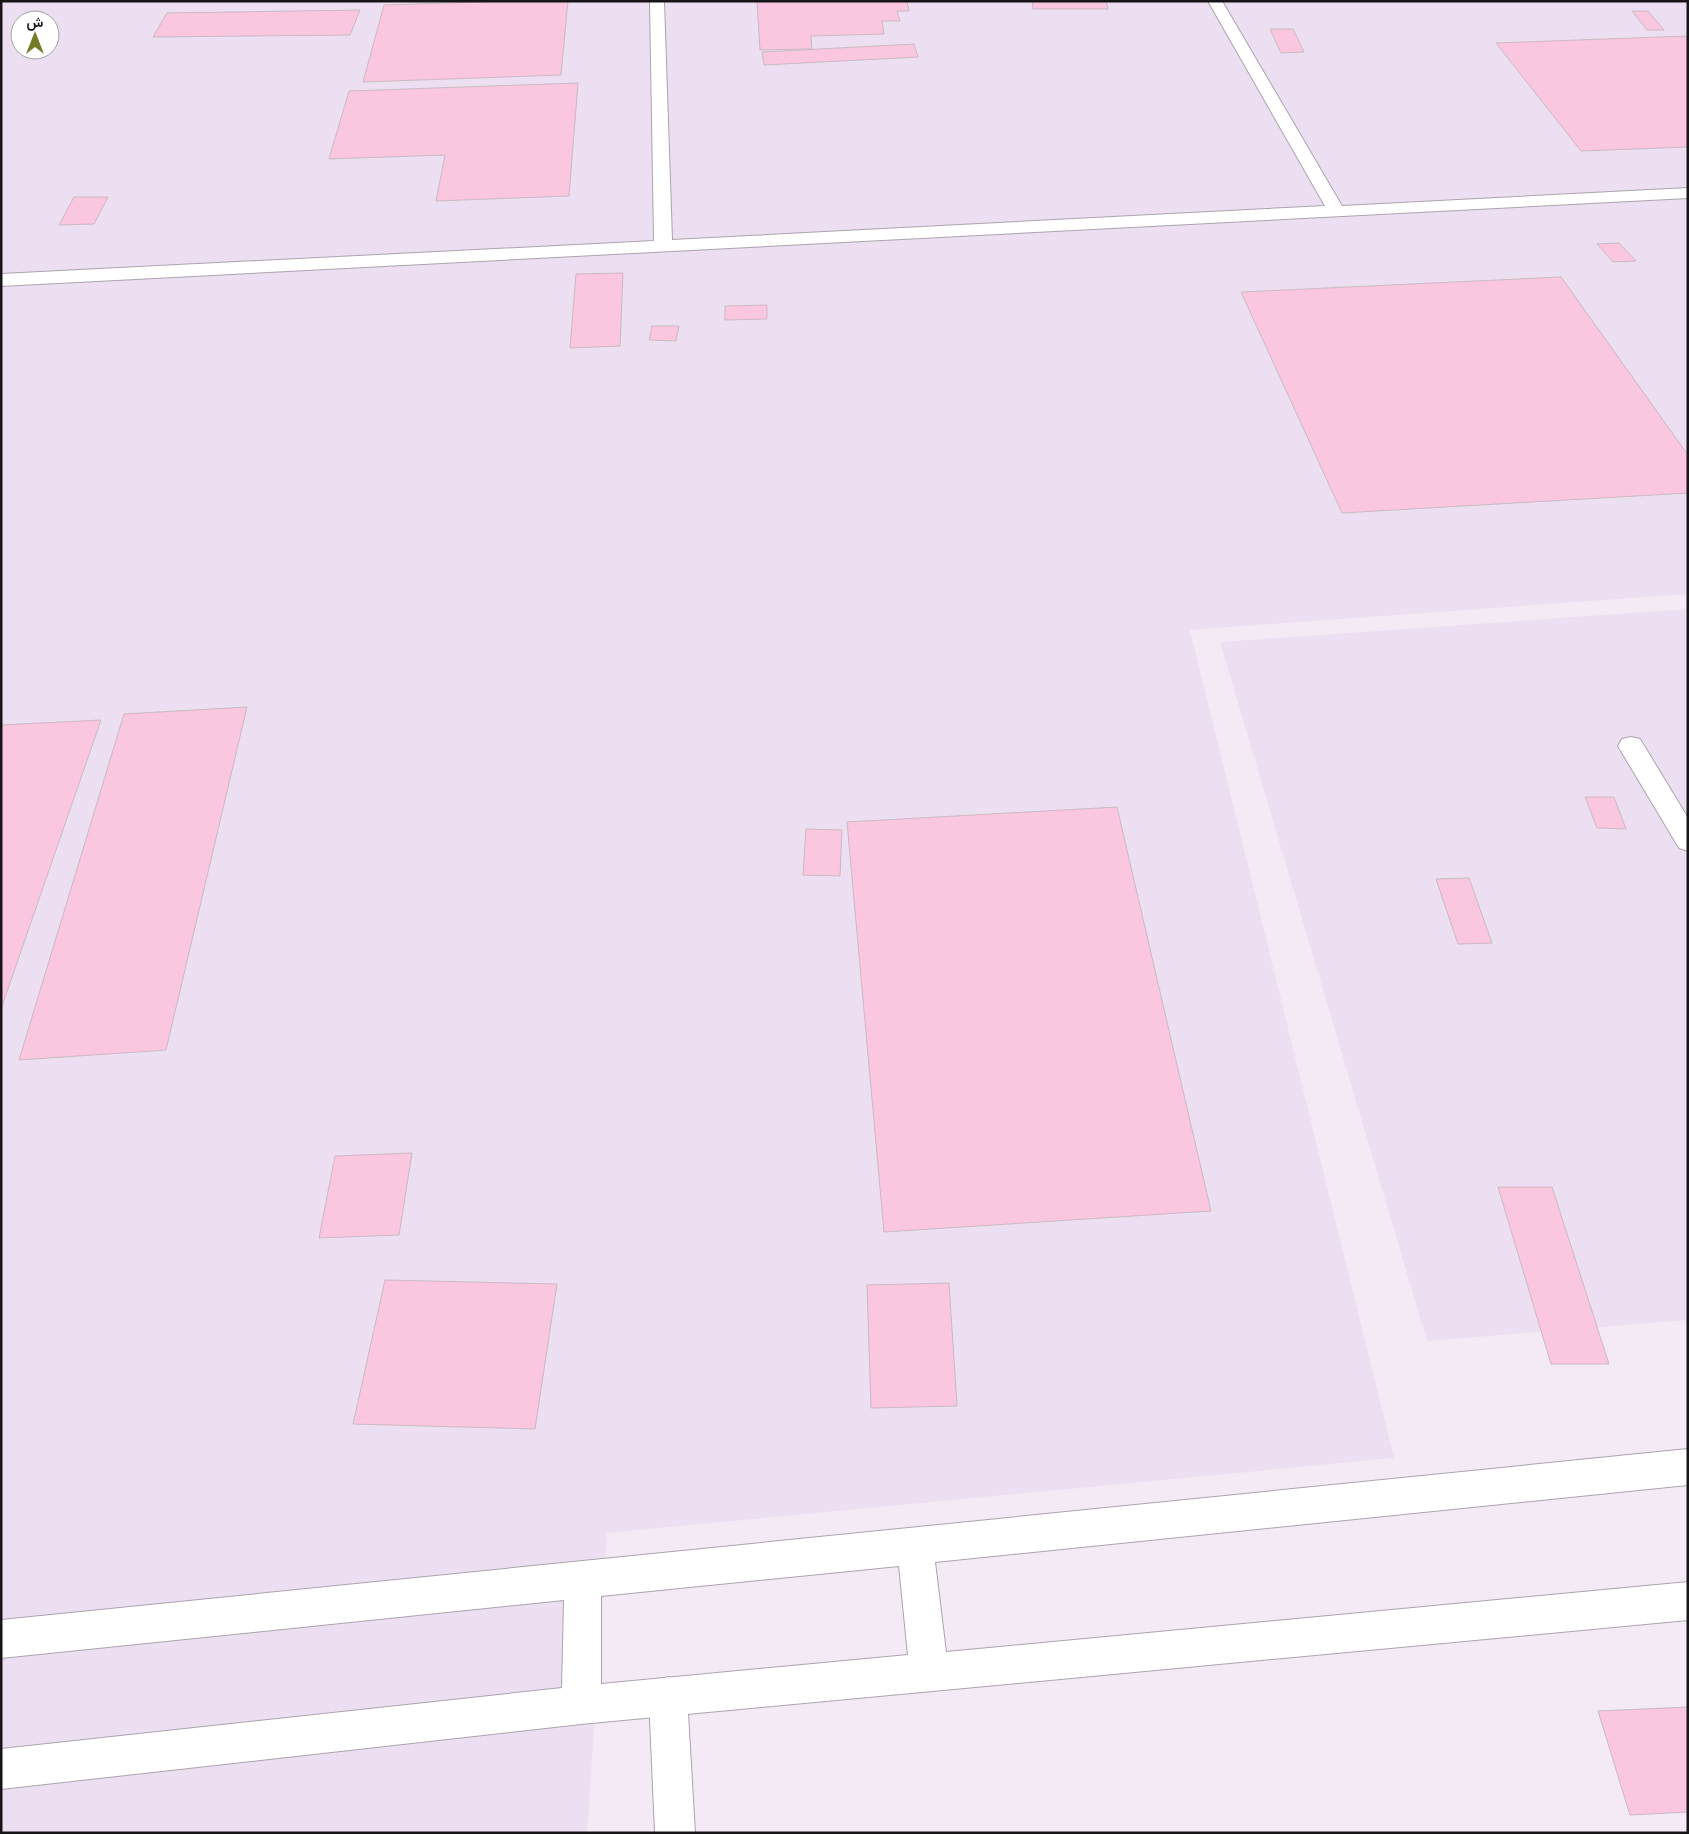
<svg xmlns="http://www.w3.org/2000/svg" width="1689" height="1834" font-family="'Source Sans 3',Vazirmatn,sans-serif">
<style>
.built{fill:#eddff2;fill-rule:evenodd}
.building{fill:#fbc6df;stroke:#c9bac1}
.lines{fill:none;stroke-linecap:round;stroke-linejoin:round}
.minor-casing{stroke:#aba3ae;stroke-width:2}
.tertiary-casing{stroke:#aba3ae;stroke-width:2}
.minor{fill:#fff;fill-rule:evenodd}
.tertiary{fill:#fff;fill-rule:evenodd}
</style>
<rect width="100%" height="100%" fill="#f3eaf6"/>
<path class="built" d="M1 1H1688V594L1190 630 1394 1458 607 1533 587 1833H1ZM20 20H50V50H20Z
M1688 609V1320L1427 1341 1220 642Z"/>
<path class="building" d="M510 1H568L561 75 363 82 384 5Z
M757 1H907L909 11H897L900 21H882L884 34 811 36 812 49 760 50Z
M1032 1H1106L1108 9H1033Z
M360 10 350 35 153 37 167 13Z
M1632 11H1648L1664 30H1647Z
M1270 29H1293L1304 52 1281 53Z
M1688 36V147L1581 151 1496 43Z
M914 44 918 57 764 65 762 52Z
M578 83 569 196 436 201 445 155 329 159 349 91Z
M74 197H108L94 224 59 225Z
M1619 243 1636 261 1613 262 1597 244Z
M623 273 620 346 570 348 576 274Z
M1561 277 1688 455V493L1342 513 1241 292Z
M767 305V319L725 320V306Z
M652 326H679L676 341 649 340Z
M247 707 166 1050 19 1060 124 714Z
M101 720 1 1009V725Z
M1585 797H1614L1626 829 1597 828Z
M1117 807 1211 1211 884 1232 847 822Z
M806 829 842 830 840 876 803 875Z
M1469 878 1492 943 1458 944 1436 879Z
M412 1153 399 1235 319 1238 335 1156Z
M1498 1187H1552L1609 1364H1551Z
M385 1280 557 1284 535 1429 353 1424Z
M949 1283 957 1406 871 1408 867 1285Z
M1688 1707V1812L1630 1815 1598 1711Z"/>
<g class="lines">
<g class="minor-casing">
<path id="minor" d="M650 1H664L672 240 1325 206 1208 1H1222L1342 206 1688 188V198L1 286V274L654 241Z
M1631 737 1640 739 1688 818V851L1679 848 1618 746 1622 739Z
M668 1677 682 1682 687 1696 695 1833H655L649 1696 654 1682Z"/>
</g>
<g class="tertiary-casing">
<path id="tertiary" d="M1688 1449V1485L935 1562 946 1652 1688 1582V1620L581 1724 1 1789V1749L562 1688 564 1600 1 1658V1620ZM899 1566 908 1655 601 1684V1596Z"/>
</g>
<use href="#minor" class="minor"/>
<use href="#tertiary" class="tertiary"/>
</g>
<rect width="1689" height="1834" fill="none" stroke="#181519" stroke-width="5"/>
<g transform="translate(35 35)"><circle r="24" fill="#ffffff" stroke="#a3a1a3"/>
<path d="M0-4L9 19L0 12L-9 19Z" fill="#737b26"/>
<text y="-8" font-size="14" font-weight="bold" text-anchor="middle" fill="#181519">ش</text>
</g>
</svg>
